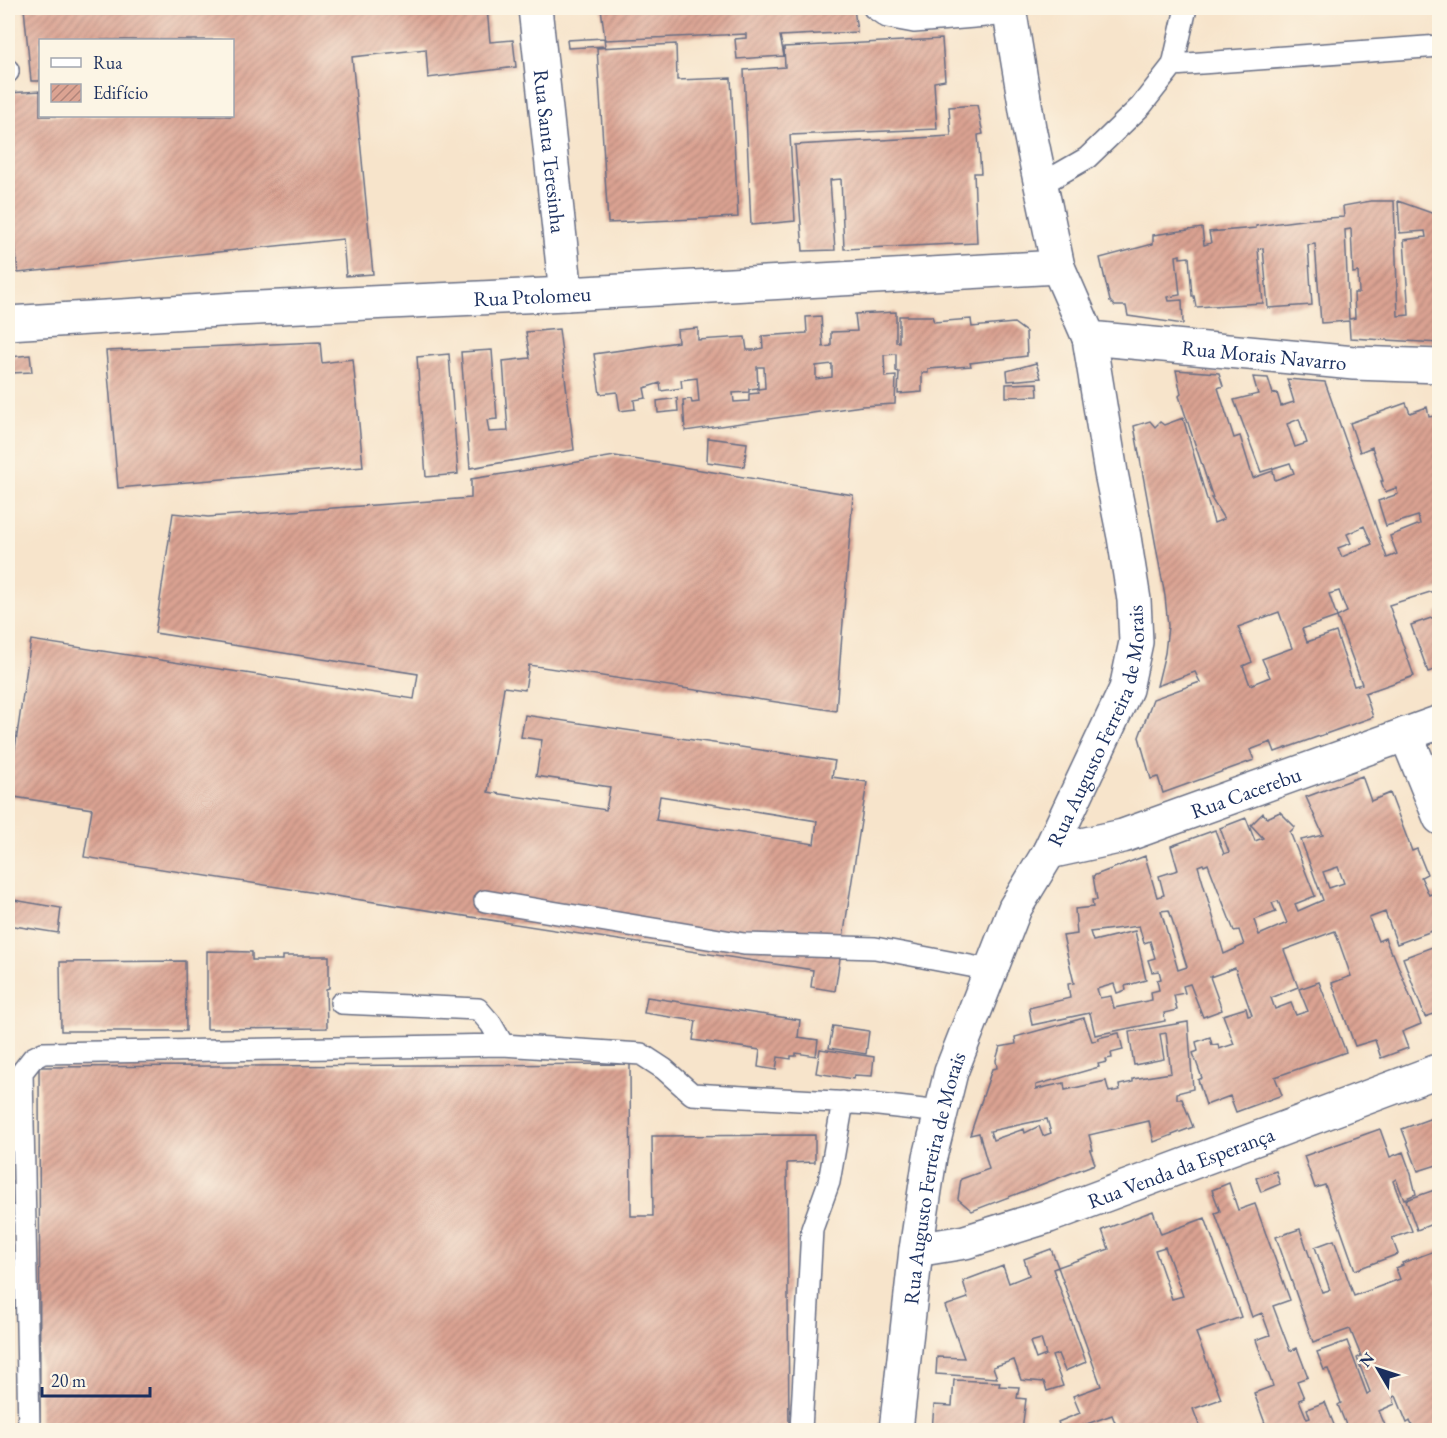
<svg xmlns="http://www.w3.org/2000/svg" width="1447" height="1438" font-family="'EB Garamond',serif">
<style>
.building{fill:url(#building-hatch);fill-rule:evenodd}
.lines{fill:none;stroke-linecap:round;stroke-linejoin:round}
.service-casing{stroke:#686e84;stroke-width:24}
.minor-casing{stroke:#686e84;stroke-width:36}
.service{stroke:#fff;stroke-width:21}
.minor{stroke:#fff;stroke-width:33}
.labels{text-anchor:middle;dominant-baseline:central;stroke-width:4.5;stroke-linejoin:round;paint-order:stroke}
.street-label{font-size:21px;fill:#1b2f5e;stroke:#fcf5e5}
</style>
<defs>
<pattern id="building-hatch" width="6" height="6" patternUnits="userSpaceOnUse" patternTransform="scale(1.5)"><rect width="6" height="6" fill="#dba392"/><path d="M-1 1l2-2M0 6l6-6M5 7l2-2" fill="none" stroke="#b1857a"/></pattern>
</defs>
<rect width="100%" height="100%" fill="#fcf5e5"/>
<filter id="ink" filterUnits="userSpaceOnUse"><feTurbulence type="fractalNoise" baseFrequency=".0167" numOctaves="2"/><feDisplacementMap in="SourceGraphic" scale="12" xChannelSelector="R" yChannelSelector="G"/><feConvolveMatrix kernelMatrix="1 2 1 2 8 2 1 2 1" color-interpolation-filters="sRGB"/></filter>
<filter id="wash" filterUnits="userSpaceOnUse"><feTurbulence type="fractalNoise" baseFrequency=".008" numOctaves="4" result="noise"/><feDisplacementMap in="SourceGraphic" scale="24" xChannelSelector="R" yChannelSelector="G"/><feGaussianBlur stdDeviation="1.35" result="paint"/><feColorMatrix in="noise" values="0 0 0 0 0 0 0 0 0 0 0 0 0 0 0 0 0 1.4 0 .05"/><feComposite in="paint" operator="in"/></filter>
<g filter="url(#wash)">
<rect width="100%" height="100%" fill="#f7e4cb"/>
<g id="blocks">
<path class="building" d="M24 8H487L490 42 513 40 516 67 428 78 426 49 352 57 373 274 346 276 343 239 18 273 8 171V93L40 91V116H232V40H40V81H31Z
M601 8H854L857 32 780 36 784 56 737 59 735 39 746 38V34L605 40Z
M604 38 605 46 568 48 567 40Z
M942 39 945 80 934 82 937 129 790 135 795 221 751 225 744 70 785 67 784 47Z
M676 44 677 80 731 78 738 217 608 223 597 48Z
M977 105 983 134 978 135 981 173H974L977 243 844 249 841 179 830 180 835 250 803 251 795 145 951 136 949 107Z
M1371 201H1394L1398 316 1409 315 1404 240 1426 237 1425 231 1400 233 1398 201 1440 216V343L1350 338 1349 321 1321 323 1315 244 1308 245 1312 305 1268 308 1263 248 1258 249 1263 303 1196 307 1194 296H1192L1189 257 1180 258V255L1176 256 1180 295 1168 297 1169 301 1182 300 1183 324 1128 316 1126 306H1115L1110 301 1100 258 1153 244V235L1202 228 1204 245 1211 243 1209 232 1256 228V226L1310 219 1344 217 1343 206ZM1351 229 1353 273 1358 272 1359 293H1354L1355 318 1349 319 1345 230Z
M896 312V342H899V316H932L934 322 971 319 972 327 1014 323 1026 332 1027 356 970 363 971 366 928 369V373H922V392L898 394 899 372 896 371V354L884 355 885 377 896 376 895 404 862 406 685 431 683 400 691 399 692 403 699 402 697 378 681 380 682 388 661 391 660 383 644 388 646 398 634 400 635 409 620 411 617 392 600 394 594 354 678 342 677 330 698 328V340L745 337 747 350H755L763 348 762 336 807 333 806 317 821 316 823 347 831 346V332L857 331 855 314ZM832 364V377L816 379V366ZM757 367H764L765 388 758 389 759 393 749 394V401L734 402 733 393 749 392V389L758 388Z
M559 329 574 450 470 468 461 352 492 350 497 419 487 420 489 432 508 431 503 361 530 358 526 332Z
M320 342 322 363 353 359 363 467 118 488 106 351Z
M449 354 458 474 426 477 417 357Z
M30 355 32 372 11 373 10 357Z
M1036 363 1041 378 1008 381 1007 371Z
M1176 370 1219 373 1223 386 1218 388 1234 438 1240 436 1253 478 1273 471 1275 480 1294 473 1290 463 1261 472 1234 400 1258 394 1253 377 1268 378 1273 394 1277 393 1281 406 1294 402 1287 379 1325 382 1387 558 1397 554 1390 536 1420 524 1418 516 1386 526 1378 501 1398 494 1396 488 1385 492 1381 481H1383L1372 447 1360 452 1350 423 1406 403 1410 413 1427 407 1429 417 1440 415V589L1389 605 1414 676 1365 693 1373 717 1275 752 1271 742 1250 750 1254 760 1163 793 1158 777 1151 779 1139 737 1153 699 1200 682 1195 672 1157 686 1165 653 1168 626 1165 596 1134 426 1150 421 1155 427 1160 422 1164 425 1183 418 1214 523 1224 519 1211 498H1213L1179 396 1181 394ZM1299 419 1307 443 1295 447 1287 424ZM1364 526 1372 544 1342 557 1338 548 1351 543 1347 534ZM1339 591 1347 612 1337 617 1362 684 1354 686 1336 632 1307 642 1302 629 1337 617 1329 594ZM1279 612 1292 648 1262 659 1270 677 1250 685 1243 666 1252 662 1238 627Z
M1037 383 1038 396 1006 397V384Z
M677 398 678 411 658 413 657 401Z
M708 438 747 443 744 467 707 462Z
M615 456 853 495 836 711 529 665 525 690 504 687 488 792 606 810 610 787 536 776 542 740 521 737 525 715 835 761 832 777 867 782 835 991 811 987 813 970 84 857 92 809 8 796 31 640 414 699 418 674 155 633 173 513 208 517 471 498V479ZM660 796 817 821 814 844 656 820Z
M1440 611V668L1428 672 1411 625 1437 616 1436 613Z
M1362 776 1371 801 1390 793 1412 851 1417 849 1427 874 1421 877 1429 895 1434 893 1440 907V928L1397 944 1385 912 1369 918 1378 941 1385 938 1391 953H1393L1421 1024 1402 1032 1408 1048 1381 1058 1375 1040 1355 1046 1332 983 1351 976 1335 931 1284 950 1298 987 1271 998 1275 1009 1291 1003 1296 1015 1308 1011 1299 989 1319 982 1346 1052 1275 1077 1282 1095 1236 1112 1230 1096 1206 1105 1198 1080 1202 1078 1193 1053 1198 1051 1196 1042 1210 1037 1212 1045 1218 1044 1219 1049 1234 1044 1223 1015 1246 1008 1248 1016 1252 1015 1235 968 1210 977 1222 1010 1203 1017 1190 984 1183 986 1185 993 1174 995 1177 1010 1164 1013 1165 1021 1095 1035 1090 1013 1032 1025 1029 1008 1070 998 1068 984 1074 983 1063 936 1077 934 1075 909 1093 907 1092 900H1097L1093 876 1145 856 1157 897 1164 895 1159 876 1178 870 1171 846 1215 830 1224 854 1229 852 1220 828 1246 818 1255 841 1263 838 1251 825 1263 813 1267 818 1280 812 1295 827 1290 832 1315 896 1295 904 1298 911 1323 900 1301 840 1323 835 1306 797ZM1203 864 1204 866 1208 864 1234 931 1239 930 1244 945 1224 954 1198 866ZM1338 867 1344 883 1329 888 1323 872ZM1278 901 1287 923 1259 935 1254 920 1276 912 1272 903ZM1169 910 1187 967 1178 970 1161 911ZM1139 926 1144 943 1150 941 1155 958 1148 960 1152 972 1159 971 1161 979 1157 980 1159 990 1151 992 1152 1000 1114 1008 1111 996 1100 998 1097 989 1114 984 1117 993 1126 990 1125 986 1146 980 1135 931 1093 941 1090 932Z
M8 899 61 908 58 933 8 925Z
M1440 944V1012L1425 1017 1403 958Z
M207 951 252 952V960H283V956H329V988L326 989 327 1028 207 1029Z
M185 961 186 1031H61L60 962Z
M647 997 800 1020 798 1037 818 1040 816 1056 796 1053V1056H791V1059L778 1057 776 1070 758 1067 760 1050 693 1040 696 1021 644 1013Z
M1084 1018 1092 1041 1099 1040 1098 1038 1119 1033 1123 1050 1111 1053 1112 1058 1106 1059 1107 1062 1098 1064 1099 1067 1036 1085V1089L1064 1083 1065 1090 1106 1081 1109 1092 1120 1090 1119 1085 1133 1082V1079L1171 1073 1166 1033 1160 1034 1164 1059 1134 1065 1129 1032 1188 1022 1193 1089 1177 1093V1099H1182L1193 1127 1154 1142 1149 1121 1089 1135 1093 1150H1090L1095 1164 972 1211 958 1199 961 1179 989 1169 979 1133 970 1135 992 1069 997 1068 996 1060 1000 1047 1016 1044 1015 1037ZM1047 1119 1051 1133 1043 1136 1039 1126 1025 1133 1024 1129 993 1140 990 1131Z
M833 1026 869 1031 866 1054 829 1048Z
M820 1049 874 1057 872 1076 854 1075 853 1079 816 1073Z
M630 1064 631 1216H653L652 1136 815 1135V1162L787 1163 789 1430H40L39 1067Z
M1440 1115V1164L1418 1171 1402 1129Z
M1380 1129 1390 1157 1403 1152 1411 1174 1416 1194 1404 1199 1396 1179 1393 1181 1412 1231 1392 1238 1398 1254 1355 1270 1325 1185 1315 1188 1304 1156Z
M1276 1171 1280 1184 1261 1192 1256 1178Z
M1229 1183 1238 1210 1255 1204 1290 1300 1273 1306 1290 1351 1297 1348 1308 1377 1297 1381 1304 1398 1299 1400 1307 1419 1310 1418 1307 1409 1325 1402 1336 1430H1290L1289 1429 1284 1430H1255L1266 1426 1254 1393 1273 1386 1256 1340 1270 1335 1262 1313 1252 1317 1215 1213 1220 1211 1212 1190Z
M1440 1188V1221L1417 1230 1406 1200Z
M1153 1211 1161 1234 1205 1218 1241 1317 1196 1333 1221 1399 1193 1409 1201 1430H1118L1112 1415 1070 1430H1061L1058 1422 1080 1413 1073 1396 1101 1386 1058 1267 1053 1269 1086 1362 1065 1371 1058 1354 1052 1356 1063 1386 1047 1391 1044 1382 1021 1380 1014 1360 993 1367 997 1378 936 1374 937 1357 964 1358 945 1306 968 1298 963 1281 1003 1266 1009 1283 1029 1275 1024 1259 1051 1249 1058 1267 1109 1249 1102 1230ZM1165 1247 1183 1296 1172 1299 1155 1250ZM1041 1339 1046 1355 1036 1359 1030 1342Z
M1300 1229 1322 1292 1330 1290 1315 1247 1334 1240 1354 1296 1400 1279 1396 1268 1403 1265 1402 1263 1440 1249V1277L1436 1279 1438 1283H1440V1430H1414L1410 1421 1407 1423 1396 1396 1393 1397 1395 1404 1379 1411 1387 1430H1348L1338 1405 1341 1403 1328 1369 1324 1370 1317 1352 1347 1341 1367 1394 1370 1392 1357 1358 1361 1356 1350 1329 1313 1342 1276 1237Z
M954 1380 1000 1382 999 1386 1019 1387 1017 1398 1026 1399 1022 1430H932L934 1405 952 1406Z"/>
</g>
</g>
<g filter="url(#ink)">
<use href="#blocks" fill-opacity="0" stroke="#686e84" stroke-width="1.5"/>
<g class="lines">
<g class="service-casing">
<path id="service" d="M874 8 887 17 914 22 1010 14
M1173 65 1440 46
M8 70V72
M1040 185 1087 158 1141 106 1173 65 1186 8
M485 901 744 944 875 948 991 970
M341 1003 478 1009 491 1024 503 1045 641 1054 664 1069 692 1094 870 1104 941 1112
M29 1430 22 1072 33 1058 43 1053 503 1045
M801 1430 812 1229 829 1182 843 1102"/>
</g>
<g class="minor-casing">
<g id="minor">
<path id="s1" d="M535 8 566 294"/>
<path id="s2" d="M8 323 236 309 566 294 1058 267"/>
<path id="s3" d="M1089 338 1354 363 1440 366"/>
<path d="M1406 734 1440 818"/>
<path id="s4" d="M1049 852 1123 836 1440 722"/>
<path id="s5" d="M916 1250 965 1242 1049 1216 1440 1070"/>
<path id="s6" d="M896 1430 916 1250 930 1157 951 1072 1015 908 1049 852 1126 689 1136 642 1134 600 1124 537 1111 473 1089 338 1058 267 1029 128 1009 8"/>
</g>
</g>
<use href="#service" class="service"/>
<use href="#minor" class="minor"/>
</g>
</g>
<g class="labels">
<g class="street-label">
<text stroke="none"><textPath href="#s1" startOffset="144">Rua Santa Teresinha</textPath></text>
<text stroke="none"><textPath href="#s2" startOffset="525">Rua Ptolomeu</textPath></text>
<text stroke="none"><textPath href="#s3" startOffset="176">Rua Morais Navarro</textPath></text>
<text stroke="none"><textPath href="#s6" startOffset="741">Rua Augusto Ferreira de Morais</textPath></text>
<text stroke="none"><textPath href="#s4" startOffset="206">Rua Cacerebu</textPath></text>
<text stroke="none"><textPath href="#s5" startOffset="278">Rua Venda da Esperança</textPath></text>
<text stroke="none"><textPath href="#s6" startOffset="255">Rua Augusto Ferreira de Morais</textPath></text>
</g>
</g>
<rect width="1447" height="1438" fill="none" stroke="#fcf5e5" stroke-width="30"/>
<rect x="39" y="39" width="195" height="78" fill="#fcf5e5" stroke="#a2a6af" stroke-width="1.5"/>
<rect x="51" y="58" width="30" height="9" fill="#ffffff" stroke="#a2a6af" stroke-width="1.5"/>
<text x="93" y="69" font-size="18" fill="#1b2f5e">Rua</text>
<rect x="51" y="84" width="30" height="18" fill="url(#building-hatch)" stroke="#a2a6af" stroke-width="1.5"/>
<text x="93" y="99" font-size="18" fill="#1b2f5e">Edifício</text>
<g transform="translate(1378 1369) rotate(309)" stroke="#fcf5e5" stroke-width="4.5" paint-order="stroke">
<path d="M0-4.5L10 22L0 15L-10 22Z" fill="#1b2f5e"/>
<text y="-9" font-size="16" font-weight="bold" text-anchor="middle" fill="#1b2f5e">N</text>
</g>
<path d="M42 1387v9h108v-9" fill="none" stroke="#1b2f5e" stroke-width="3"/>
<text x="51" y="1387" font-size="18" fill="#1b2f5e" stroke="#fcf5e5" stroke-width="4.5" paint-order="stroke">20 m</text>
</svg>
